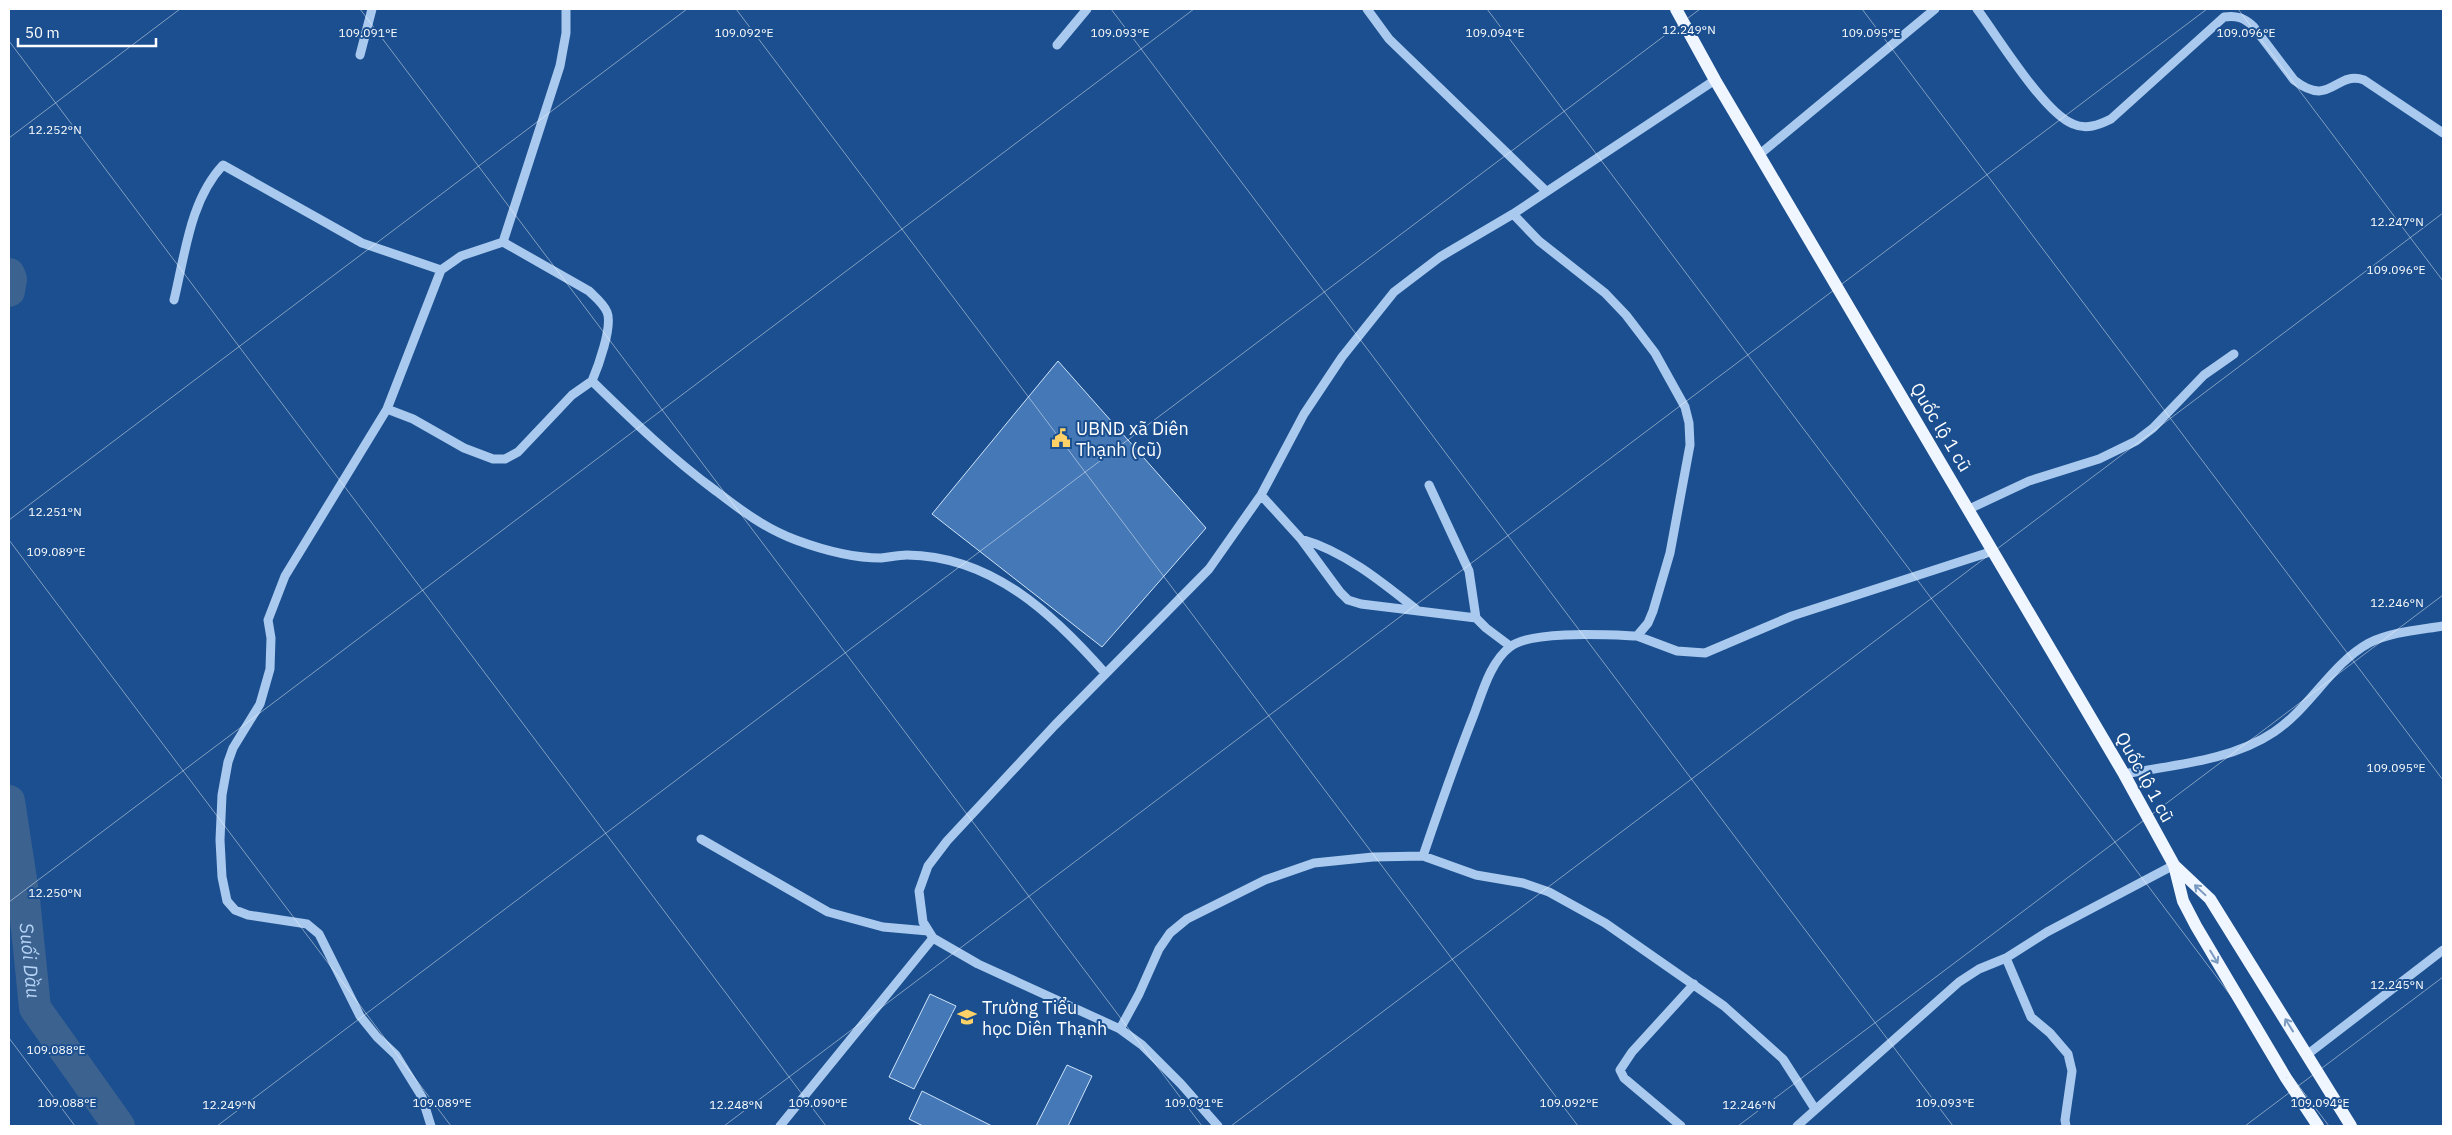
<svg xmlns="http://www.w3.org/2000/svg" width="2452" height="1135" font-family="'IBM Plex Sans',sans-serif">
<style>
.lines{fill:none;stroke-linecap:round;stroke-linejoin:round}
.river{stroke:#3c6290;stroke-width:32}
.building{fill:#4478b7;stroke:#cfe3fa}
.minor{stroke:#a9c9ee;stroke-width:9}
.major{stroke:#f0f6ff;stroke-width:12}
.oneway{stroke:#7b9ac1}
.ticks{fill:none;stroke:#fff;stroke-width:1;stroke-opacity:0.45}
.labels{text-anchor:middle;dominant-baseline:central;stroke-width:4;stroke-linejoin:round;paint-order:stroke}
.street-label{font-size:18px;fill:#fff;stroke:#1b4f8f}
.poi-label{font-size:18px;fill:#fff;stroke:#1b4f8f;text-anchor:start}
.water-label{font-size:19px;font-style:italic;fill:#b5d3f5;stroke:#1b4f8f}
.ticks-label{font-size:12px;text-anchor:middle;fill:#fff;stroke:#1b4f8f;stroke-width:4;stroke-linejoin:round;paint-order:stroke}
</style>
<rect width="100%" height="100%" fill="#1b4f8f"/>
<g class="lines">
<g class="river">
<path d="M9 274 11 279 9 291"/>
<path id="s1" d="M9 801 24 899 35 1008 119 1126"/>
</g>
</g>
<path class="building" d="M1058 361 1206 528 1102 647 932 514Z
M930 994 956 1006 914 1089 889 1077Z
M1067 1065 1092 1076 1068 1126H1036Z
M922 1091 992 1126H923L909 1119Z"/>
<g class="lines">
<path class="minor" d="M1367 9 1389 39 1546 191
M1977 9C1998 37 2044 113 2073 124 2086 130 2099 125 2111 119L2224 17C2237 15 2244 18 2253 26L2294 80C2331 109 2335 70 2364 80L2443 133
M1057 45 1087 9
M360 55 372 9
M1760 154 1935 9
M503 242 560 66 566 33V9
M174 300C185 255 190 200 223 165L362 243 441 270
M387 409 413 419 464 448 493 459H505L518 452 572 395 592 381
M1429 485 1469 571 1476 618 1486 628 1510 646
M1261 495 1301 539 1340 592 1348 600 1361 604 1476 618
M1969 509 2029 481 2099 459 2136 441 2153 428 2204 375 2234 354
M1301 539C1344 551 1382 582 1417 610
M1637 636 1677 651 1705 653 1792 616 1993 551
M2124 774C2173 765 2231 761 2274 732 2310 708 2331 664 2369 643 2391 632 2419 630 2443 626
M701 839 828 912 883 927 928 931
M1423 856C1439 809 1455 763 1473 717 1482 694 1490 662 1510 647 1531 630 1610 635 1637 636L1648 623 1653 611 1670 553 1690 445 1689 423 1685 407 1655 353 1626 315 1605 293 1539 241 1513 214
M2006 958 2031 1017 2050 1033 2068 1054 2072 1071 2065 1120 2066 1126
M1120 1029 1139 994 1159 949 1170 933 1187 919 1265 880 1314 863 1373 857 1423 856 1476 875 1523 883 1549 892 1605 923 1724 1006 1783 1059 1815 1109
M2308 1054 2443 950
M431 1126 422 1097 396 1055 377 1037 360 1016 319 934 307 924 248 915 235 910 227 901 222 877 220 840 222 795 228 762 233 748 260 704 270 669 271 638 268 620 285 576 387 409 441 270 461 256 503 242 589 291C596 298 603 303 607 312 613 326 598 367 592 381 632 420 671 458 716 491 742 511 766 529 796 540 823 550 853 558 881 558 890 557 899 555 907 555 992 556 1053 614 1105 673
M780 1126 933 938
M1218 1126 1181 1084 1142 1045 1120 1029 978 964 933 938 923 922 919 891 928 866 947 841 1055 725 1209 569 1261 495 1304 414 1342 357 1394 292 1440 257 1513 214 1715 80
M1681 1126 1624 1078 1620 1070 1632 1052 1694 984
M1797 1126 1959 982 1979 969 2006 958 2047 932 2174 865"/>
<path class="major" d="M1676 9 1715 80 2124 774 2174 865 2183 901 2196 926 2286 1078 2318 1126
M2174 865 2210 899 2351 1126"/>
</g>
<defs><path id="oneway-shaft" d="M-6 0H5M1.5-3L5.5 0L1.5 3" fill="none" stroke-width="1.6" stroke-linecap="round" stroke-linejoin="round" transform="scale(1.25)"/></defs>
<g class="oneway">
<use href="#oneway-shaft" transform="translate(2200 890) rotate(-137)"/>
<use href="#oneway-shaft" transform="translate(2214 957) rotate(59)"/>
<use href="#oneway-shaft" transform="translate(2289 1025) rotate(-122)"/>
</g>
<path class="ticks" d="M360 9 1202 1126M736 9 1578 1126M1111 9 1953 1126M1487 9 2329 1126M1862 9 2443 780M2238 9 2443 281M9 41 826 1126M9 138 180 9M9 520 687 9M9 540 451 1126M9 902 1194 9M9 1038 75 1126M217 1126 1700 9M724 1126 2207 9M1231 1126 2443 213M1738 1126 2443 595M2245 1126 2443 977"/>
<defs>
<g id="civic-bare" transform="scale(1.5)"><path d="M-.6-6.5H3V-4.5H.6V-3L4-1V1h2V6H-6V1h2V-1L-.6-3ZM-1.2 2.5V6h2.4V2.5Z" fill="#ffd166" stroke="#1b4f8f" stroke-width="2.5" paint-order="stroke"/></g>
<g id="school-bare" transform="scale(1.5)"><path d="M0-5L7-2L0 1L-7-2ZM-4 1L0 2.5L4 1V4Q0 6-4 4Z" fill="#ffd166" stroke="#1b4f8f" stroke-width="2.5" paint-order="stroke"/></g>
</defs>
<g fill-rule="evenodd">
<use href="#civic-bare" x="1061" y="438"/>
<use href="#school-bare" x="967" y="1017"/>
</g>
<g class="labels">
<g class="street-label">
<text transform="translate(1941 427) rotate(59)">Quốc lộ 1 cũ</text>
<text transform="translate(2145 777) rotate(61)">Quốc lộ 1 cũ</text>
</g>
<g class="poi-label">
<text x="1076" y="428">UBND xã Diên<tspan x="1076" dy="21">Thạnh (cũ)</tspan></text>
<text x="982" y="1007">Trường Tiểu<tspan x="982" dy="21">học Diên Thạnh</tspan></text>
</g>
<g class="water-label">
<text stroke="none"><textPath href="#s1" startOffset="161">Suối Dầu</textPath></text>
</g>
</g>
<g class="ticks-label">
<text x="1689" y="34">12.249°N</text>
<text x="368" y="37">109.091°E</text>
<text x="744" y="37">109.092°E</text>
<text x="1120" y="37">109.093°E</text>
<text x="1495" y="37">109.094°E</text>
<text x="1871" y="37">109.095°E</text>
<text x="2246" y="37">109.096°E</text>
<text x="55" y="134">12.252°N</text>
<text x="2397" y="226">12.247°N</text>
<text x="2396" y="274">109.096°E</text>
<text x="55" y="516">12.251°N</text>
<text x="56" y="556">109.089°E</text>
<text x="2397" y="607">12.246°N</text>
<text x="2396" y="772">109.095°E</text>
<text x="55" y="897">12.250°N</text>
<text x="2397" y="989">12.245°N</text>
<text x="56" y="1054">109.088°E</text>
<text x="67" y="1107">109.088°E</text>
<text x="442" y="1107">109.089°E</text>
<text x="818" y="1107">109.090°E</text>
<text x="1194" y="1107">109.091°E</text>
<text x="1569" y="1107">109.092°E</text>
<text x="1945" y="1107">109.093°E</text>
<text x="2320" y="1107">109.094°E</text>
<text x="229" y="1109">12.249°N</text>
<text x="736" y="1109">12.248°N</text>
<text x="1749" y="1109">12.246°N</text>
</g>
<rect width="2452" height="1135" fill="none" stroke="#ffffff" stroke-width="20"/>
<path d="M18 38v8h138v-8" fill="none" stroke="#ffffff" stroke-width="2.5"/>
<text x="25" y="38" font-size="15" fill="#ffffff" stroke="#1b4f8f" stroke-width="4" paint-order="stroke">50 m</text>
</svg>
